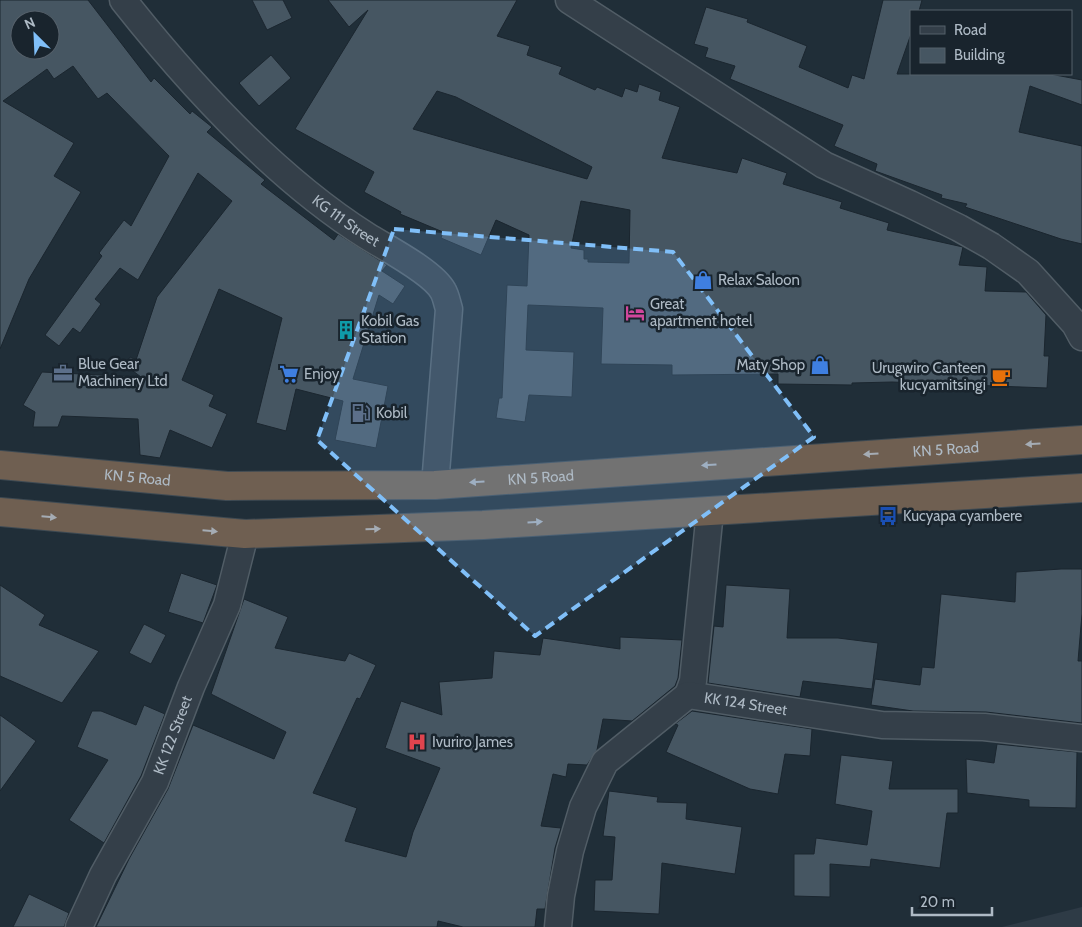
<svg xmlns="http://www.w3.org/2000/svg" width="1082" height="927" font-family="Cabin,sans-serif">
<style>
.airport{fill:#2e3b46}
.building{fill:#465662;stroke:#1b262f;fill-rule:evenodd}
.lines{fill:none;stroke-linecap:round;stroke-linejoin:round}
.street-casing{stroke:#515d66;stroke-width:29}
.highway-casing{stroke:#3e4a53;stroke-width:30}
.street{stroke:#343f49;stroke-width:26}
.highway{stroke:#6f5f51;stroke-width:28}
.oneway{fill:#a5acb4}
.marked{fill:#80bff8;fill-opacity:0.2;stroke:#80bff8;stroke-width:4;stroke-dasharray:10 6;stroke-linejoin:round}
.labels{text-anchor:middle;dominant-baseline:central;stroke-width:5;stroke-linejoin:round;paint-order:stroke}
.street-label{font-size:15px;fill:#aebac5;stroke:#19242d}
.poi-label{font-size:15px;fill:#aebac5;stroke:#19242d;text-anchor:start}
</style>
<rect width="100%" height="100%" fill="#202e38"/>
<path class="airport" d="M1082 907V927H1002Z"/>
<path class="building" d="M0 0H88L151 82 154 78 190 114 192 111 212 127 207 132 265 180 261 184 334 240 338 234 387 265 382 271 405 286 393 304 379 295 353 379 388 386 376 448 335 440 343 401 296 389 286 431 256 423 282 318 219 289 182 380 214 395 209 406 227 414 212 448 170 430 160 458 140 455 138 419 62 416 58 427H33L35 412 23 405 42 372 141 377 125 365 130 357 136 360 157 297 232 201 198 173 138 280 120 268 95 299 101 304 80 333 73 328 59 346 45 335 102 256 99 253 124 220 131 226 169 156 107 93 98 99 73 66 54 79 47 69 3 101 74 143 54 176 81 192 29 279 0 349ZM20 20H50V50H20Z
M252 0H283L292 18 267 30Z
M328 0H517L497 36 530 46 527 55 562 67 559 74 595 90 597 87 622 97 625 88 637 92 639 84 661 92 659 100 680 107 662 158 737 173 742 158 787 173 783 184 842 202 840 208 889 223 887 230 963 247 959 265 987 267 985 291 1026 292 1046 315 1044 356H1049L1047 388 892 382 852 383V385L778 384V374L672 375V365L601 364 603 308 528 305 526 350 574 352 572 397 529 395 525 422 496 418 499 398H502L507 285 527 286 529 235 496 220 481 255 441 238 443 232 400 214 401 212 364 192 374 172 295 129 368 10 349 27ZM437 91 456 97 592 167 587 179 413 129ZM581 201 630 210 629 263 588 262V259H584V250L571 248Z
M883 0H922L919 11H911V34L897 74H1050L1082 80V105L1030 86 1019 132 1082 146V244L1061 239 965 207 967 204 941 198 942 195 875 171 877 164 834 146 843 125 730 79 735 66 705 57 708 48 694 44 706 7 748 19 747 22 807 46 799 67 848 88 852 75 864 79Z
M271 55 291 78 259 106 239 83Z
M1061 569H1082V614L1078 661H1082V723L986 712 913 711 871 705 875 679 920 685 922 667 934 668 941 594 1015 602 1016 572Z
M181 573 217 585 203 623 168 612Z
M0 585 45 615 39 625 99 651 62 703 0 676Z
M726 585 790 589 787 638H838L878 643 872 689 803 681 800 697 708 683 714 626 723 627Z
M244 599 288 617 275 648 345 661 349 653 376 665 360 699 357 698 313 793 357 808 345 841 406 857 413 832 440 768 385 748 401 701 442 715 439 682 492 678 494 651 540 655 543 638 620 649V637L682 640 678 678 675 686 632 721 603 719 597 750 587 765 568 764 566 777 553 774 541 826 561 828 555 848 545 909H537L535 927H463L438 921 437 927H96L129 859 168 789 193 725 274 759 286 732 211 694Z
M144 624 166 635 151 664 129 653Z
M144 705 165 714 141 776 104 843 69 820 108 760 77 747 92 711H101L136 725Z
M692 711 812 729 810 756 785 754 778 794 750 789 666 752 678 725 675 724Z
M0 715 36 741 0 791Z
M997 744 1077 752 1076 808 1029 807V800L967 793 966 759 994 763Z
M841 755 893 761 889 789H958V813H947L940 868 871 859 870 867 830 864V897L794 896V854H814L816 838 867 845 872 811 835 804Z
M609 791 658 797 657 802 687 803 686 819 742 827 735 874 662 863 659 914 594 911 595 880H612L615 837 603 836Z
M29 894 69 913 64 927H13Z"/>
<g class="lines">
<g class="street-casing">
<g id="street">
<path id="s1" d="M123 0C191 86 274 177 367 236 386 248 433 272 443 291 446 296 447 303 449 309L435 485"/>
<path d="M569 0 824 165 910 204 959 228 991 246 1028 272 1075 324 1082 337"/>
<path d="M688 695 693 681 710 511"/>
<path id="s2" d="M79 927 103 875 155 782 191 687 227 605 245 534"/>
<path id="s3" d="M558 927 561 896 570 851 583 807 605 762 688 695 882 725 984 727 1082 738"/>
</g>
</g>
<g class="highway-casing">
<g id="highway">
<path id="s4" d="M0 465 227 486 435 485 1082 440"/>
<path d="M0 512 245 534 483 525 1082 488"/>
</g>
</g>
<use href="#street" class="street"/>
<use href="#highway" class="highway"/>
</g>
<defs><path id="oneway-solid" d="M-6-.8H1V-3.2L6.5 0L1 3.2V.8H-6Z" transform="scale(1.25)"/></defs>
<g class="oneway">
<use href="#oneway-solid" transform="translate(1033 444) rotate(176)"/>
<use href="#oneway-solid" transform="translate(871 454) rotate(176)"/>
<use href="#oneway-solid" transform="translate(709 465) rotate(176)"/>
<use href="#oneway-solid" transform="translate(477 482) rotate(176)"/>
<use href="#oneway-solid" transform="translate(49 517) rotate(5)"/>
<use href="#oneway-solid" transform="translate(535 522) rotate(-3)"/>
<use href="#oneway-solid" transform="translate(373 529) rotate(-2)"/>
<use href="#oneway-solid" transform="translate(210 531) rotate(5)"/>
</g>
<path class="marked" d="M394 229 673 252 814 437 535 636 317 440Z"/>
<defs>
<g id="shop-bare" transform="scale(1.5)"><path d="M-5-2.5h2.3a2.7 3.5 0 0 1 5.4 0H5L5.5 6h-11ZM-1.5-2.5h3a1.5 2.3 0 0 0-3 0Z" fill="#3f7fe0" stroke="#19242d" stroke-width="2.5" paint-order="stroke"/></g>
<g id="hotel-bare" transform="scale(1.5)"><path d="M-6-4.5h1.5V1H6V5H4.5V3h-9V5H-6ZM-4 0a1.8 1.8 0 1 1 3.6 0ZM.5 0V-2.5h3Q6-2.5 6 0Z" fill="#d1479c" stroke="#19242d" stroke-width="2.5" paint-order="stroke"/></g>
<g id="building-bare" transform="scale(1.5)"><path d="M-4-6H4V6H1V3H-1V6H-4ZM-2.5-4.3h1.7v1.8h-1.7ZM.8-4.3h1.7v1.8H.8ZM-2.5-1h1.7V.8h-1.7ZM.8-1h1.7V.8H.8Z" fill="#0f9aa8" stroke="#19242d" stroke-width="2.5" paint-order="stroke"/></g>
<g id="office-bare" transform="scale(1.5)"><path d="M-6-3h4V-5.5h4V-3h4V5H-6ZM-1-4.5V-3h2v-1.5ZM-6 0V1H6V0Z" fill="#5c6f8a" stroke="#19242d" stroke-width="2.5" paint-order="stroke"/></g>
<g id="supermarket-bare" transform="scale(1.5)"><path d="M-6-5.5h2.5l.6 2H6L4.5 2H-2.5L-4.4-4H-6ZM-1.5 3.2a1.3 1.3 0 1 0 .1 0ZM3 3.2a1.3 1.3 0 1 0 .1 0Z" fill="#3f7fe0" stroke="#19242d" stroke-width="2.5" paint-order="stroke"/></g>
<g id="cafe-bare" transform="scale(1.5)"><path d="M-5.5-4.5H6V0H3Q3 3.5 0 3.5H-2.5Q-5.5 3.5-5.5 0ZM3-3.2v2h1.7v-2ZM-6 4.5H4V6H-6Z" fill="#e8710a" stroke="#19242d" stroke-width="2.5" paint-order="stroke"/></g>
<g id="fuel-bare" transform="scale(1.5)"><path d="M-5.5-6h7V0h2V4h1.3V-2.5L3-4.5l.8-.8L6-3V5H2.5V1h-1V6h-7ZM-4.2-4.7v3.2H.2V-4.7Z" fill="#5c6f8a" stroke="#19242d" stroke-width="2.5" paint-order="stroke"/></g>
<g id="bus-bare" transform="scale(1.5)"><path d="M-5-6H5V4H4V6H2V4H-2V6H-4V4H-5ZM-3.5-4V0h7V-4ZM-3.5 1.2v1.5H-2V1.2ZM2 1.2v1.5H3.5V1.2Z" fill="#1a4fb4" stroke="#19242d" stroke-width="2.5" paint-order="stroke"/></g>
<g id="hospital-bare" transform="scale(1.5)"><path d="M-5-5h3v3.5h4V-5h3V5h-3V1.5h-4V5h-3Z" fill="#e0444e" stroke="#19242d" stroke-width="2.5" paint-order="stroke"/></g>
</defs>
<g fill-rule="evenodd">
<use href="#shop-bare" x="703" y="280"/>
<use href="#hotel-bare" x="635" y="313"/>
<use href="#building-bare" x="346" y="330"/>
<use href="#shop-bare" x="820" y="365"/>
<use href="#office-bare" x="63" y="373"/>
<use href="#supermarket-bare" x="289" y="374"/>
<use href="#cafe-bare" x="1001" y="377"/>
<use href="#fuel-bare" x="361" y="413"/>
<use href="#bus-bare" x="888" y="516"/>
<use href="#hospital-bare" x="417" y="742"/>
</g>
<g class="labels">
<g class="street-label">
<text stroke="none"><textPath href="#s1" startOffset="315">KG 111 Street</textPath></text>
<text stroke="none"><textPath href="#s4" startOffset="948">KN 5 Road</textPath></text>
<text stroke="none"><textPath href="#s4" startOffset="138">KN 5 Road</textPath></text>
<text stroke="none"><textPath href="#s4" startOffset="542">KN 5 Road</textPath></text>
<text stroke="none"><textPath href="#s3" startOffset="338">KK 124 Street</textPath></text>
<text stroke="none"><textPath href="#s2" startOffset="214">KK 122 Street</textPath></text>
</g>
<g class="poi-label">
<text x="718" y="280">Relax Saloon</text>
<text x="650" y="304">Great<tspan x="650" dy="17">apartment hotel</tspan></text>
<text x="361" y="321">Kobil Gas<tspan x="361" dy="17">Station</tspan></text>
<text x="78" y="364">Blue Gear<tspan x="78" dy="17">Machinery Ltd</tspan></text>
<text x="805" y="365" text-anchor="end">Maty Shop</text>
<text x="986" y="368" text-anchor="end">Urugwiro Canteen<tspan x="986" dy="17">kucyamitsingi</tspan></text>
<text x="304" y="374">Enjoy</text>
<text x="376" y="413">Kobil</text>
<text x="903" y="516">Kucyapa cyambere</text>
<text x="432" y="742">Ivuriro James</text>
</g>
</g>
<rect x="910" y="10" width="162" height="65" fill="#19242d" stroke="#55606a"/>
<rect x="920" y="26" width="25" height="8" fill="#343f49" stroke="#55606a"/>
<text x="954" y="35" font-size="15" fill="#aebac5">Road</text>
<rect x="920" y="48" width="25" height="15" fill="#465662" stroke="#55606a"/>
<text x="954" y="60" font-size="15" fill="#aebac5">Building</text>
<g transform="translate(35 35) rotate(336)"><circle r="24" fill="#19242d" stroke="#55606a"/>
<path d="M0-4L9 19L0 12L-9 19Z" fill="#80bff8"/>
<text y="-8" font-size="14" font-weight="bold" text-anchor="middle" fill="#aebac5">N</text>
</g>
<path d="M912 907v8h80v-8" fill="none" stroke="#aebac5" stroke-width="2.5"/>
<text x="920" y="907" font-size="15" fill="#aebac5" stroke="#19242d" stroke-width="4" paint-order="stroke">20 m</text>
</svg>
